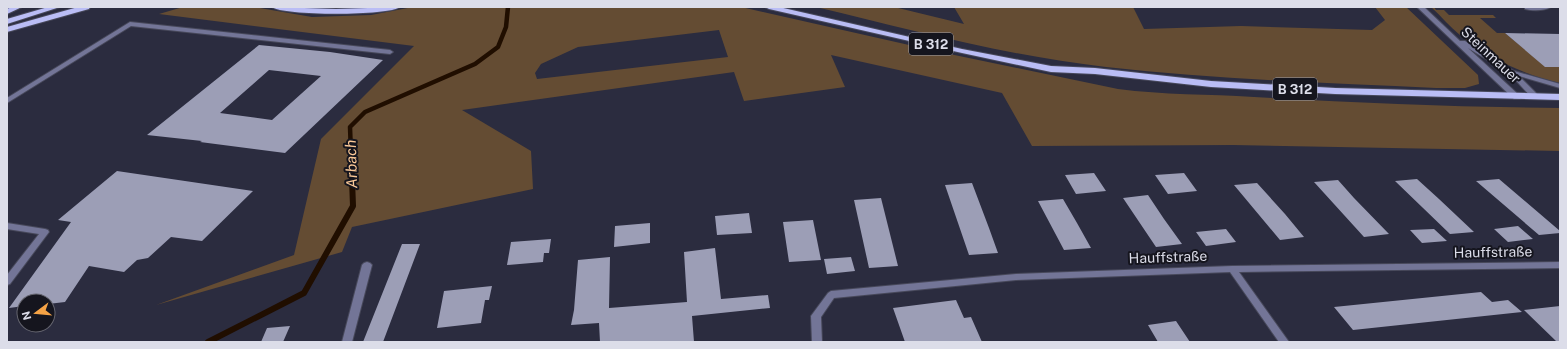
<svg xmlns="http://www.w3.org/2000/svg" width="1567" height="349" font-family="'Public Sans',sans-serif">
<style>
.green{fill:#644c33;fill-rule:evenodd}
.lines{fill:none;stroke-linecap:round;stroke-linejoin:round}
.stream-far1{stroke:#200e00;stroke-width:4.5}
.stream{stroke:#200e00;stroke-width:6}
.building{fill:#9c9eb6;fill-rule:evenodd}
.lane-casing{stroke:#47485a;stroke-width:2}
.street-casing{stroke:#47485a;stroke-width:2}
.primary-casing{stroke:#47485a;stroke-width:2}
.lane{fill:#737597;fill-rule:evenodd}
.street{fill:#737597;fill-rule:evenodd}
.primary{fill:#babdf5;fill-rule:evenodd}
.labels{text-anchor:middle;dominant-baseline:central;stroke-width:4;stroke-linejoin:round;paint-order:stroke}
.shield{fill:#15151e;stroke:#a0a1ac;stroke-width:1}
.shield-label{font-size:13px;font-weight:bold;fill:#dcdde9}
.street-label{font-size:14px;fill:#dcdde9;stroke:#15151e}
.water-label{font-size:15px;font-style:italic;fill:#fac897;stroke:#15151e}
</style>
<rect width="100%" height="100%" fill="#2b2c3f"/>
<path class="green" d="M183 7H254L312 17 371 15 413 7H741L940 52 1118 89C1163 95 1209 94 1254 97 1356 103 1458 107 1560 108V151L1233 145 1032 146 1002 93 831 55 845 87 744 101 734 72 462 110 531 151 533 189 352 227 342 252 156 305 294 255 321 139 414 46 159 14ZM719 30 728 57 537 79 535 73 541 64 578 47Z
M816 7H894L964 24 954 7H1133L1144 29 1241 26 1372 30 1385 20 1375 7H1406L1478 75 1479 84 1465 88H1436C1326 83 1215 79 1106 67 1008 56 912 30 816 7Z
M1431 7H1434L1436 10H1444L1449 15H1493L1496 18H1480L1497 33H1505L1545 66 1560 67V83C1524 75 1489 58 1460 35 1450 27 1441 16 1431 7Z"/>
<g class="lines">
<path class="stream-far1" d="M351 154 350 127 365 112 475 64 498 47 506 27 508 7"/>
<path class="stream" d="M208 342 304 293 353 206 351 153"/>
</g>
<path class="building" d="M1505 33 1560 34V67H1545Z
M259 45 330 52 383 60 285 153 200 142 202 141 147 135ZM269 70 321 76 272 120 220 113Z
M117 171 253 191 202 241 171 237 148 258 137 260 124 272 89 266 65 302 48 304V301H24V306L9 308 71 222 58 220Z
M1094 173 1106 191 1076 194 1065 175Z
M1184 173 1197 191 1168 194 1155 175Z
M1417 179 1439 199 1474 232 1450 234 1395 181Z
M1499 179 1560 231V233L1539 235 1476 181Z
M1338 180 1354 198 1389 234 1364 237 1314 182Z
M972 183 989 228 998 253 969 255 945 185Z
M1257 183 1285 214 1304 237 1280 240 1234 185Z
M1148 195 1164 219 1182 244 1156 247 1123 198Z
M881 198 898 266 869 268 854 200Z
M1063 199 1077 223 1091 248 1064 250 1038 201Z
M749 213 752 233 717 235 715 216Z
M813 220 821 260 789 262 783 222Z
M650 223V243L614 247 615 226Z
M1518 226 1533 239 1508 242 1494 229Z
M1226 229 1236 242 1206 246 1196 232Z
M1434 229 1447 241 1422 243 1410 230Z
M551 239 549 253H544L543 262 507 265 511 242Z
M402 244H420L383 342H363Z
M715 248 721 299 768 295 770 308 692 316 694 342H600L599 323 571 325 574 310 578 260 610 257 609 308 687 302 684 252Z
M851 257 855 271 827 274 824 259Z
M492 286 489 300H485L481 323 437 328 444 291Z
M1481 292 1492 302 1508 300 1522 312 1353 330 1334 307Z
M956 300 964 318 971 317 982 342H905L893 308Z
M1560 306V342H1557L1524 310Z
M1176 321 1190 342H1158L1148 325Z
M290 326 283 342H261L267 328Z"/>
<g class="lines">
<g class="lane-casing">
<path id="lane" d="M1525 7H1551C1545 11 1532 11 1525 9Z"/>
</g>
<g class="street-casing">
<path id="street" d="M1417 7H1424L1460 41H1465L1514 71 1560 84V88L1519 76 1540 97 1539 99H1533L1510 74 1468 48 1521 97 1520 99H1514Z
M130 22 390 50 393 52 390 54 131 26 7 103V98Z
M7 223 45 229 48 230 49 232 10 284 7 285V275L39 234 7 229Z
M367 262 370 263 372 265 352 342H342L362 265 364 263Z
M1560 262V268L1239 272 1289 342H1279L1230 272 1016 280 834 298 821 317 822 342H812L811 316 828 293 831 291 1016 274 1232 266Z"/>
</g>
<g class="primary-casing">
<path id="primary" d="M12 7H22L7 14V9Z
M48 7H60L7 24V19Z
M78 7H90L89 9 7 32V27Z
M272 7 336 9 400 7C390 16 282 16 272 7Z
M765 7H779L962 49 1051 66 1095 68 1211 81 1335 88 1560 94V100L1335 94 1211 87 1095 74 1051 72 962 53 769 9Z"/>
</g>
<use href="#lane" class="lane"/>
<use href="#street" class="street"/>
<use href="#primary" class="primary"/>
</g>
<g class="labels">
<g class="shield">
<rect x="909" y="33" width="44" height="22" rx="3"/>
<rect x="1273" y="78" width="44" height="22" rx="3"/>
</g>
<g class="shield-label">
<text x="931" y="44">B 312</text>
<text x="1295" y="89">B 312</text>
</g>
<g class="street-label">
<text transform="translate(1491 55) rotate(43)">Steinmauer</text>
<text transform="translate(1493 252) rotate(-1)">Hauffstraße</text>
<text transform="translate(1168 257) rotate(-2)">Hauffstraße</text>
</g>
<g class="water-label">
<text transform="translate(351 164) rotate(-92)">Arbach</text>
</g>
</g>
<rect width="1567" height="349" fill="none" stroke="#dcdde9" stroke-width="16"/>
<g transform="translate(36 313) rotate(254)"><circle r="19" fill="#15151e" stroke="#65656f"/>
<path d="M0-3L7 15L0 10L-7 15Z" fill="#f5a346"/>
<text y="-6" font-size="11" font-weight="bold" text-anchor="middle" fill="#dcdde9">N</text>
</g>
</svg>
